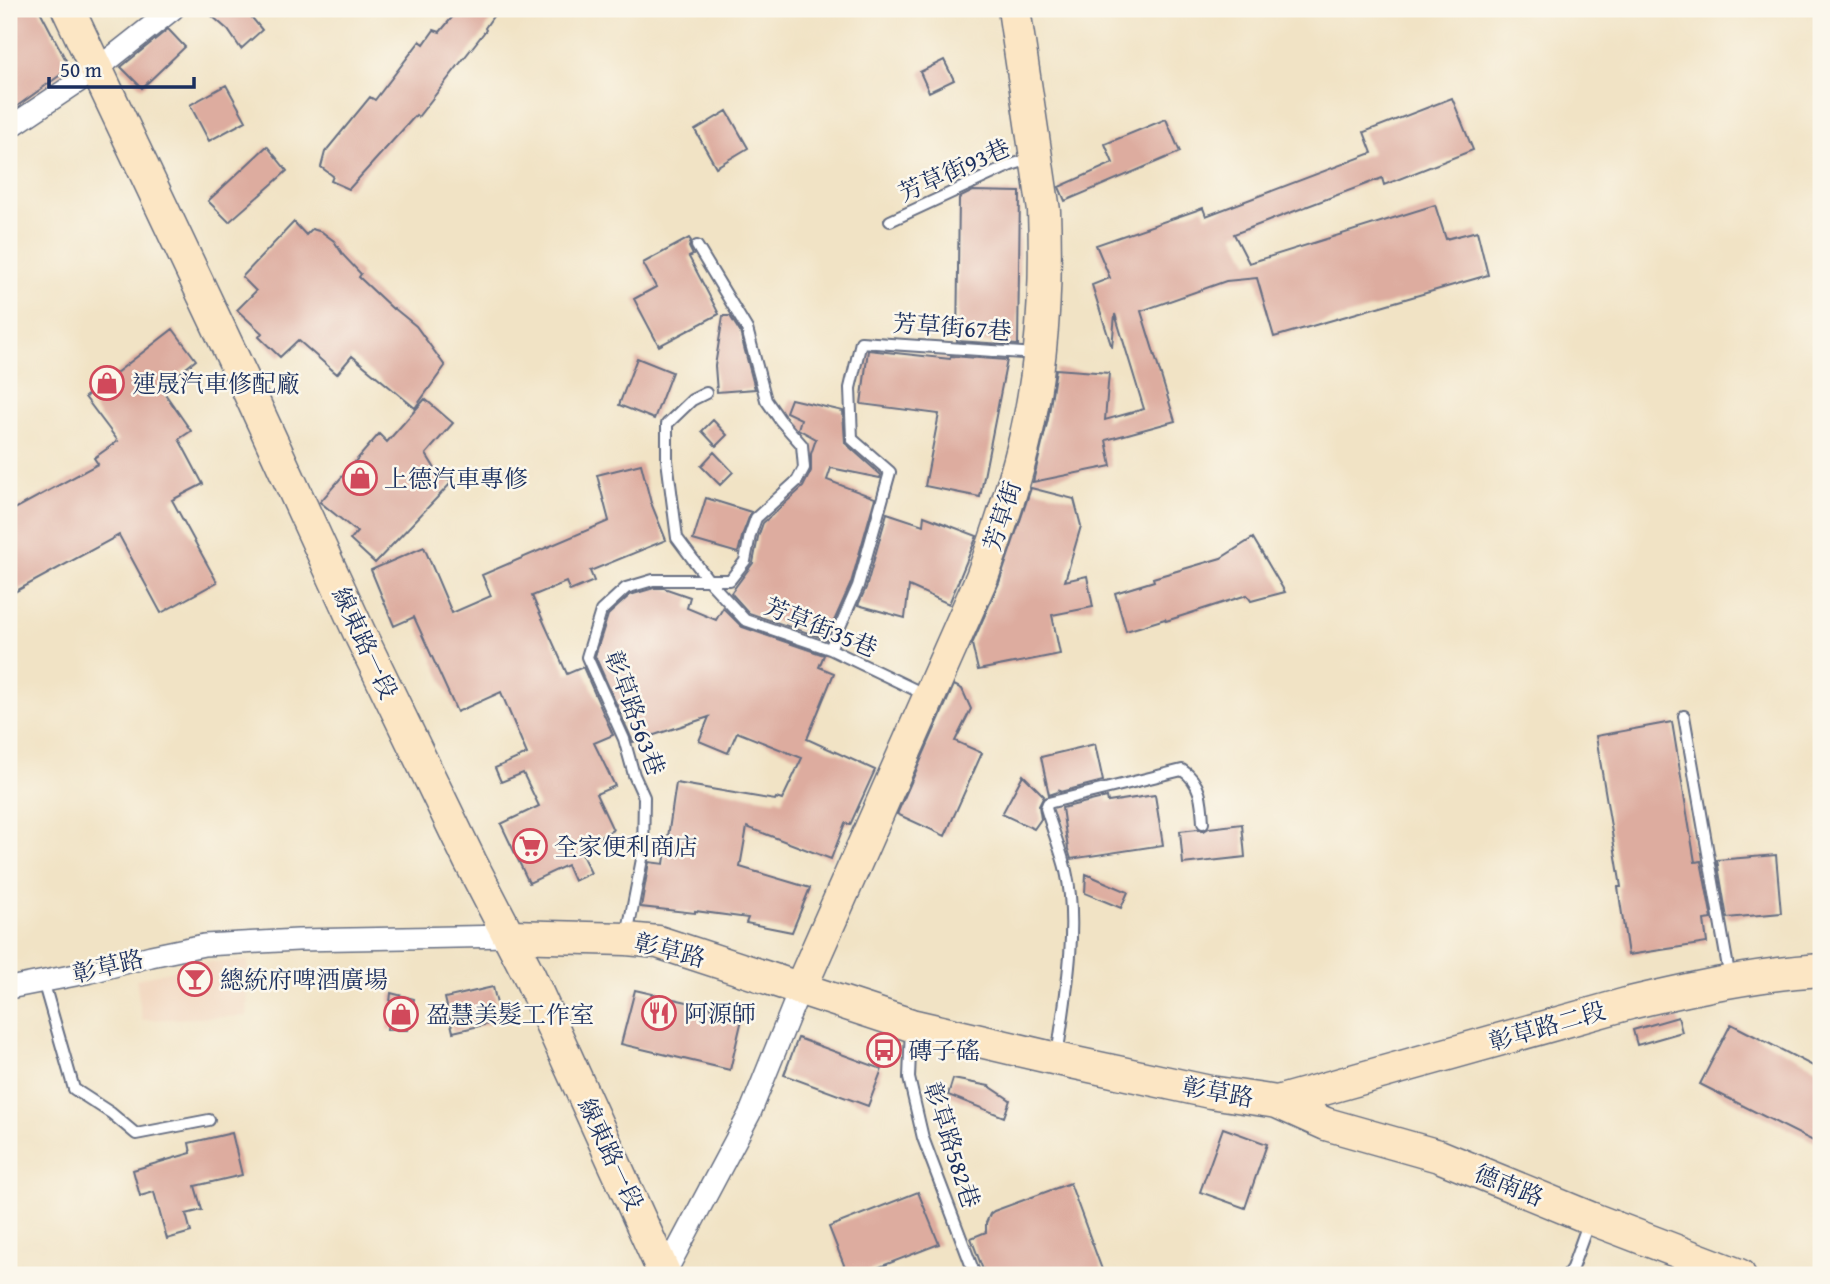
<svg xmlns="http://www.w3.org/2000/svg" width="1830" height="1284" font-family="'Gentium Book Plus','Noto Serif TC',serif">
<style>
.built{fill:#f1d5bd}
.building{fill:#ddac9f}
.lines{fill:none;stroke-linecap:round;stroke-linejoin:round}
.lane-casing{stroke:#666e82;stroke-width:14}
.street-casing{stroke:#666e82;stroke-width:24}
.secondary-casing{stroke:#666e82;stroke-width:35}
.lane{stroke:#fff;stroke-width:10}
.street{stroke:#fff;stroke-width:21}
.secondary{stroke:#fce6c4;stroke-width:32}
.labels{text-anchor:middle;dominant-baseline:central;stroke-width:5;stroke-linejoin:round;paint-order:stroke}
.street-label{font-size:24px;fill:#1b2f5e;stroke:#fbf7ec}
.poi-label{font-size:24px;fill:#1b2f5e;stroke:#fbf7ec;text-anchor:start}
</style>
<rect width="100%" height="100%" fill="#fbf7ec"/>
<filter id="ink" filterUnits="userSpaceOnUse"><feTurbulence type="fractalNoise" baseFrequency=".0143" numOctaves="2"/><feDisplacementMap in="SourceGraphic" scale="14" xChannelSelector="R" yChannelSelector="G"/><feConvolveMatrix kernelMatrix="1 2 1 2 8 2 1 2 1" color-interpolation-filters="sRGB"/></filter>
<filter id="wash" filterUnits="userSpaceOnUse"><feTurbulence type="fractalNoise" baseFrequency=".00686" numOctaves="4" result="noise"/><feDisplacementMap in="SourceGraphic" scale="28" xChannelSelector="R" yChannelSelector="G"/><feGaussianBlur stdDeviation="1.57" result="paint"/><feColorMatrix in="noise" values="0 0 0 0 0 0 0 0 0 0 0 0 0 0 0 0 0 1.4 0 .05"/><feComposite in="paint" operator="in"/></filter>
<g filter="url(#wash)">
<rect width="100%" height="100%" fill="#f1e3c5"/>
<path class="built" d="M248 961 247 1016 142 1020 136 979 206 962Z"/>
<g id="blocks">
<path class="building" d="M9 9H39L70 68 9 112Z
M204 9H245L262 30 241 49 228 30Z
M459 9 468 14 473 9H498L485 28 486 30 418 117 416 115 349 189 331 181 333 176 321 167 325 152 370 97 375 100 420 41 424 44 434 30 440 32Z
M168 29 185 47 142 88 121 67Z
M944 60 954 80 929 92 920 72Z
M226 85 246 121 209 141 190 105Z
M1452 98 1473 150 1384 185 1382 178 1234 234 1249 263 1435 205 1446 239 1477 231 1488 275 1274 337 1257 278 1226 281 1141 311 1175 421 1106 440 1111 466 1033 482 1048 419 1056 369 1109 373 1105 420 1144 409 1115 314 1112 348 1092 285 1110 278 1096 245 1203 208 1206 216 1372 153 1364 132Z
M727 111 748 148 716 167 695 130Z
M1166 119 1180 152 1065 201 1059 187 1113 163 1105 144Z
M267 146 287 171 229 222 208 201Z
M973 191 1020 192 1018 345 957 341 959 198Z
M294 222 306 235 312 229 322 232 334 241 343 255 361 274 359 277 393 309 394 308 416 326 445 366 415 408 352 356 337 374 298 340 280 357 259 337 262 333 237 310 256 291 242 277Z
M689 238 691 241 689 247 693 255 689 257 719 314 659 346 634 299 656 287 643 263Z
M723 316H730L740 332 755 389 717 392 715 366Z
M173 329 196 360 161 388 191 431 179 439 203 484 172 500 217 582 161 613 119 535 9 595V512L98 464 94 458 118 441 85 397Z
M868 350 950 359 951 356 1007 360 980 497 925 486 939 414 861 404Z
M637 358 672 372 654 419 619 405Z
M425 399 453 423 426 454 439 475 452 482 375 563 350 540 357 532 320 502 379 434 387 442Z
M791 399 843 411 845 443 881 475 880 478 831 468 827 480 875 498 851 583 826 639 749 613 731 593 753 563 758 537 763 523 803 487 811 471V454L816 439 798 429 801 419 786 412Z
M713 420 727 435 716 446 702 431Z
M714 452 733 472 720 485 701 466Z
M641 464 651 503 666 540 590 571 594 581 570 591 566 582 532 596 567 674 583 667 613 735 594 743 615 786 596 794 613 830 578 847 591 873 574 881 567 865 529 883 501 824 539 806 523 773 501 782 495 768 527 754 501 692 457 712 414 617 394 626 371 570 424 547 452 613 491 596 482 575 609 521 597 475Z
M1031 488 1074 499 1081 526 1065 581 1087 576 1093 607 1052 615 1060 654 978 670 972 644 999 583Z
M706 498 751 512 743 533 738 553 693 540Z
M887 513 923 525 924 516 977 536 949 604 909 586 905 618 858 605 866 588Z
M1253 538 1285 592 1251 601 1247 595 1166 621 1165 619 1126 631 1115 593 1154 581 1153 578 1221 558Z
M654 588H664L690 597 687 608 716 620 723 608 742 627 824 655 819 667 834 673 807 739 875 770 850 825 845 823 831 859 747 827 740 867 810 888 792 932 746 923 748 918 695 911V913L641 907 649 862 664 864 676 783 775 800 776 798 782 800 802 758 737 732 728 753 699 741 709 717 633 742 595 656 608 615 630 595Z
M954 685 962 689 971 709 955 741 982 753 945 836 897 814Z
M1672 722 1695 862 1701 861 1712 919 1704 920 1707 943 1628 955 1618 887H1621L1596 736Z
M1095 744 1103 781 1060 792 1059 790 1058 792 1049 795 1041 757Z
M1023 775 1044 796 1039 806 1041 819 1034 829 1002 814Z
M1155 795 1163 845 1071 859 1068 849 1062 808 1107 797 1108 802Z
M1242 824 1245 857 1183 864 1180 831 1198 829 1204 831 1209 828Z
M1776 855 1781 913 1727 918 1717 860Z
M1086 874 1128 892 1121 908 1085 893Z
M493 987 501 1021 453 1032 445 998Z
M635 990 743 1015 730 1070 621 1044Z
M391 993 414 999 408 1030H387Z
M1678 1017 1682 1032 1637 1045 1633 1030Z
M1731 1024 1821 1070V1145L1700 1084Z
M798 1038 882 1069 868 1106 784 1075Z
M953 1079 989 1086 1010 1100 1004 1117 948 1095Z
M1223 1128 1267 1144 1245 1208 1200 1192Z
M232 1133 242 1175 195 1186 202 1210 186 1214 191 1232 167 1239 154 1192 140 1196 133 1170 191 1153 189 1143Z
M1070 1183 1104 1275H985L971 1238 986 1232V1223L990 1214 994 1211Z
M918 1192 939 1244 859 1275H848L829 1227Z"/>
</g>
</g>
<g filter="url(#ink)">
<use href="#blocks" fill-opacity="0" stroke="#666e82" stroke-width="2"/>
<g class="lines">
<g class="lane-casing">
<path id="lane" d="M890 221 1011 165 1033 158
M706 393 692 400 667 424V460L677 538 709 581 745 620 830 649 926 695
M830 649 858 586 890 472 852 439 850 388 861 342 1036 354
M1684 716 1730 979
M627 936 643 854 644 797 634 775 624 739 587 657 601 611 626 588 653 580H730L745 561 750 535 756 518 797 481 804 468 802 445 780 420 766 400 747 329 697 246
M43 981 74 1089 111 1113 136 1134 209 1120
M911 1027 909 1078 923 1138 975 1275
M1057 1056C1065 1001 1079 925 1066 871 1061 850 1052 829 1046 808L1048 803 1182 770C1201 782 1202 802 1203 823
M1567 1275 1572 1268 1589 1221"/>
</g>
<g class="street-casing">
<path id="street" d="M9 128 97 69 173 9
M9 988 91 972 151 956 204 945 298 940 510 936
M664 1275 750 1113 800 989"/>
</g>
<g class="secondary-casing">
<path id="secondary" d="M68 9 244 381 359 632 470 861 529 975 665 1275
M510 936 627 939 658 942 911 1025 1057 1059 1210 1092 1277 1102 1326 1124 1439 1156 1590 1218 1739 1275
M800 989 982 577C998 533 1013 489 1024 444 1042 369 1047 288 1044 211L1014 9
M1277 1102 1630 1003C1693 988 1757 974 1821 970"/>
</g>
<use href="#lane" class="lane"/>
<use href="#street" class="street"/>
<use href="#secondary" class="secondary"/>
</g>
</g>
<defs>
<g id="shop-ring" transform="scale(1.75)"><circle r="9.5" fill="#fbf7ec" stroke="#d1495b" stroke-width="1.5"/><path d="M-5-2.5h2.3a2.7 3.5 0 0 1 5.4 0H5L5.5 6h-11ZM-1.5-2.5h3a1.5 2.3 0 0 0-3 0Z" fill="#d1495b"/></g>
<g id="supermarket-ring" transform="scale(1.75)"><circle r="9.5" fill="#fbf7ec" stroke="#d1495b" stroke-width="1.5"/><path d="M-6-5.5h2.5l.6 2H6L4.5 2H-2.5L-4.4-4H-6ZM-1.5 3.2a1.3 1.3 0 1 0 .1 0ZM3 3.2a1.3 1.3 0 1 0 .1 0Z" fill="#d1495b"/></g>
<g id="bar-ring" transform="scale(1.75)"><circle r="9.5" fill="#fbf7ec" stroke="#d1495b" stroke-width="1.5"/><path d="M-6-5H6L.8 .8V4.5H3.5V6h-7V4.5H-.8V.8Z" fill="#d1495b"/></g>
<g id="restaurant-ring" transform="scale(1.75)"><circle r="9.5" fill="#fbf7ec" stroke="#d1495b" stroke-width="1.5"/><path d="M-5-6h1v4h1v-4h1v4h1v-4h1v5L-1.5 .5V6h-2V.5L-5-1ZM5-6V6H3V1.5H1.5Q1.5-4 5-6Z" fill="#d1495b"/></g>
<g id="bus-ring" transform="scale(1.75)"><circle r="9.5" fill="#fbf7ec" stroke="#d1495b" stroke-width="1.5"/><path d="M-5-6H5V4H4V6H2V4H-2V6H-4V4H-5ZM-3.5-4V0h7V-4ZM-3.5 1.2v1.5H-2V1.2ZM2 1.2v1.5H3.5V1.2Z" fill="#d1495b"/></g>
</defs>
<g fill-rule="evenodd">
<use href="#shop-ring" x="107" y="383"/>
<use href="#shop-ring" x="360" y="478"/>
<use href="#supermarket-ring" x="530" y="846"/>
<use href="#bar-ring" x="195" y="979"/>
<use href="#restaurant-ring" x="659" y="1013"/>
<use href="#shop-ring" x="401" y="1014"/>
<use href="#bus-ring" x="884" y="1050"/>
</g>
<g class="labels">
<g class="street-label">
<text transform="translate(954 170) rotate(-24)">芳草街93巷</text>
<text transform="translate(952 327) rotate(4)">芳草街67巷</text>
<text transform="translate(1002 516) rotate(-72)">芳草街</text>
<text transform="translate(821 627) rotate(22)">芳草街35巷</text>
<text transform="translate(365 643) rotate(65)">線東路一段</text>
<text transform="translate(635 713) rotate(70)">彰草路563巷</text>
<text transform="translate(670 950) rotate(14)">彰草路</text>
<text transform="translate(108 966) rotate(-13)">彰草路</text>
<text transform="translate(1547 1026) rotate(-16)">彰草路二段</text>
<text transform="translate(1218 1092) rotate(10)">彰草路</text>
<text transform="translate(952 1145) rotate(72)">彰草路582巷</text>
<text transform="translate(611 1154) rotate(65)">線東路一段</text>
<text transform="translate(1509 1185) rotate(22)">德南路</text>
</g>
<g class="poi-label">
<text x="132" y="383">連晟汽車修配廠</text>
<text x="384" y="478">上德汽車專修</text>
<text x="554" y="846">全家便利商店</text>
<text x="220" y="979">總統府啤酒廣場</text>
<text x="684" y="1013">阿源師</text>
<text x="426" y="1014">盈慧美髮工作室</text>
<text x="908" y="1050">磚子磘</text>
</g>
</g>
<rect width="1830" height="1284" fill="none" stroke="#fbf7ec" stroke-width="35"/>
<path d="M49 77v10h145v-10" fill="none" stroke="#1b2f5e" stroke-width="3.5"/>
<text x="60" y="77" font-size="21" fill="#1b2f5e" stroke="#fbf7ec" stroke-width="5" paint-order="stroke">50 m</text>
</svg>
